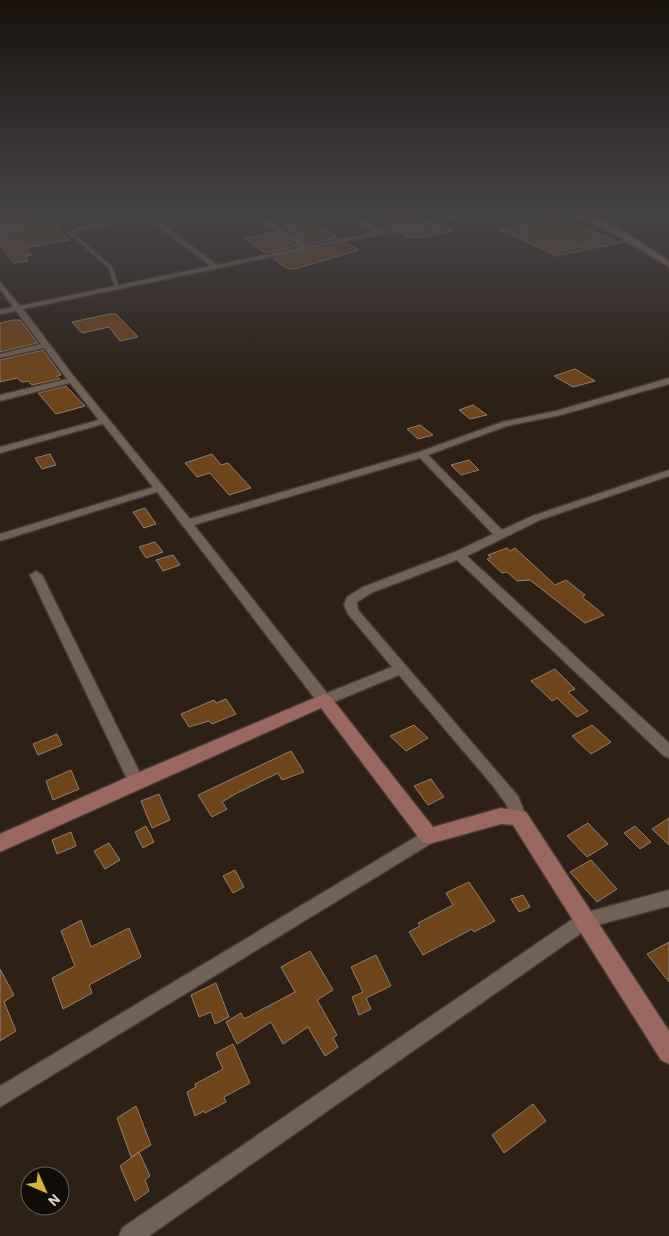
<svg xmlns="http://www.w3.org/2000/svg" width="669" height="1236" font-family="'IBM Plex Sans',sans-serif">
<style>
.building{fill:#6e441a;stroke:#8e7f72}
.lines{fill:none;stroke-linecap:round;stroke-linejoin:round}
.lane-casing{stroke:#453a33;stroke-width:3}
.street-casing{stroke:#453a33;stroke-width:3}
.secondary-casing{stroke:#453a33;stroke-width:3}
.lane{fill:#706255;fill-rule:evenodd}
.street{fill:#706255;fill-rule:evenodd}
.secondary{fill:#9a685e;fill-rule:evenodd}
</style>
<rect width="100%" height="100%" fill="#2d2116"/>
<path class="building" d="M0 215H45L0 223Z
M380 215H417L427 220 390 228 380 222 390 220Z
M554 218 562 219 615 240 551 253 499 230Z
M51 221 69 240 26 248 32 255 25 256 28 261 14 263 0 246V231Z
M309 221 338 238 309 244 286 230 291 229 285 225Z
M437 224 453 231 419 238 416 236 408 238 398 232Z
M275 232 297 246 265 253 244 238Z
M346 243 359 250 295 269 286 268 273 258Z
M110 314H116L138 337 120 341 109 327 82 333 72 322Z
M13 320H20L38 343 0 352V323Z
M43 350 61 375 57 376 60 379 32 385 28 381 22 382 17 378 0 382V360Z
M575 369 595 381 573 387 554 376Z
M66 386 85 406 56 414 38 393Z
M473 405 487 415 470 419 459 410Z
M420 425 433 435 418 439 407 429Z
M50 454 56 465 42 469 35 458Z
M212 454 221 465 228 463 251 488 229 495 210 473 197 477 185 463Z
M469 460 479 470 461 475 451 465Z
M145 508 156 524 144 528 133 512Z
M155 542 163 552 146 558 139 547Z
M507 548 510 551 515 548 555 585 566 580 585 595 582 597 604 615 585 623 530 580 517 581 507 572 502 573 487 559 491 557 488 555Z
M173 555 180 565 163 571 156 560Z
M555 669 575 689 568 692 588 711 577 717 557 698 552 701 531 681Z
M226 699 236 714 212 724 209 721 189 727 181 714 214 700 216 703Z
M414 725 428 738 406 751 390 736Z
M592 725 611 742 591 754 572 736Z
M57 734 62 745 38 755 33 744Z
M291 751 304 772 282 780 278 773 237 793 222 802 227 809 212 817 198 795Z
M71 770 79 789 53 800 46 781Z
M431 779 444 797 428 805 414 786Z
M159 794 170 820 152 828 141 801Z
M669 818V845L652 829Z
M588 823 608 844 587 857 567 836Z
M146 826 154 842 143 848 135 832Z
M635 826 651 842 640 849 624 833Z
M71 832 76 846 57 854 52 840Z
M109 843 120 860 105 869 94 851Z
M591 860 617 889 597 902 570 872Z
M235 870 244 887 233 893 223 876Z
M469 882 495 921 474 932 472 929 423 955 409 932 420 926 418 923 453 905 446 893Z
M523 895 530 907 519 912 511 899Z
M81 920 91 947 129 928 141 957 89 985 92 993 63 1009 52 978 75 966 61 931Z
M669 942V982L647 954Z
M310 951 333 990 317 1000 337 1035 333 1038 338 1047 325 1056 308 1027 283 1044 271 1022 237 1044 226 1022 241 1013 244 1019 295 992 281 967Z
M376 955 391 986 366 998 371 1009 359 1015 352 997 363 992 351 967Z
M0 969 14 995 4 1002 16 1031 0 1041Z
M216 983 229 1017 215 1024 211 1012 199 1017 191 995Z
M233 1044 250 1083 224 1097 226 1102 205 1113 204 1111 195 1116 187 1092 196 1087 195 1084 223 1069 216 1053Z
M533 1104 546 1121 504 1153 492 1135Z
M136 1106 151 1145 131 1157 117 1118Z
M139 1152 150 1176 145 1180 149 1191 135 1201 120 1166Z"/>
<g class="lines">
<g class="lane-casing">
<path id="lane" d="M150 215H156L78 230 73 233 112 267 119 288 117 289 115 288 109 268 69 233 77 228Z
M630 239 631 241 555 256 553 255Z"/>
</g>
<g class="street-casing">
<path id="street" d="M59 215H73L0 229V225Z
M143 215H150L217 265 302 247 251 215H258L309 246 376 232 346 215H354L383 231 459 215H471L23 309 75 378 190 519 419 452 502 422 556 411 669 378V384L561 415 507 426 428 455 502 530 532 516 669 470V476L540 520 467 556 669 743V758L664 756 457 560 371 593 357 602 358 610 518 796 527 818 525 823 519 825 513 823 506 804 493 786 399 675 329 704H319L157 492 0 541V534L153 487 103 424 0 453V447L99 420 70 383 0 401V395L67 379 44 348 0 358V354L41 344 16 311 0 314V310L13 307 0 289V282L20 306 211 266ZM420 458 493 534 455 552 363 587 347 597 344 605 348 614 392 667 327 693 194 525Z
M36 571 42 575 144 781 141 785 136 787 131 785 128 781 30 575Z
M429 829 435 831 437 836 435 841 0 1107V1086Z
M669 890V906L590 927 149 1236H119L122 1228 580 914Z"/>
</g>
<g class="secondary-casing">
<path id="secondary" d="M574 215C605 215 644 245 669 261V267L616 235Z
M324 694 330 696 433 827 501 808 526 812 669 1031V1064L661 1060 513 825 501 824 429 844 422 842 321 708 0 852V834L130 776Z"/>
</g>
<use href="#lane" class="lane"/>
<use href="#street" class="street"/>
<use href="#secondary" class="secondary"/>
</g>
<linearGradient id="sky" x2="0" y2="1"><stop stop-color="#19120c"/><stop offset="0.55" stop-color="#464347"/><stop offset="1" stop-color="#464347" stop-opacity="0"/></linearGradient>
<rect width="669" height="388" fill="url(#sky)"/>
<g transform="translate(45 1191) rotate(135)"><circle r="24" fill="#110c08" stroke="#625c57"/>
<path d="M0-4L9 19L0 12L-9 19Z" fill="#d8b434"/>
<text y="-8" font-size="14" font-weight="bold" text-anchor="middle" fill="#dcd4cd">N</text>
</g>
</svg>
